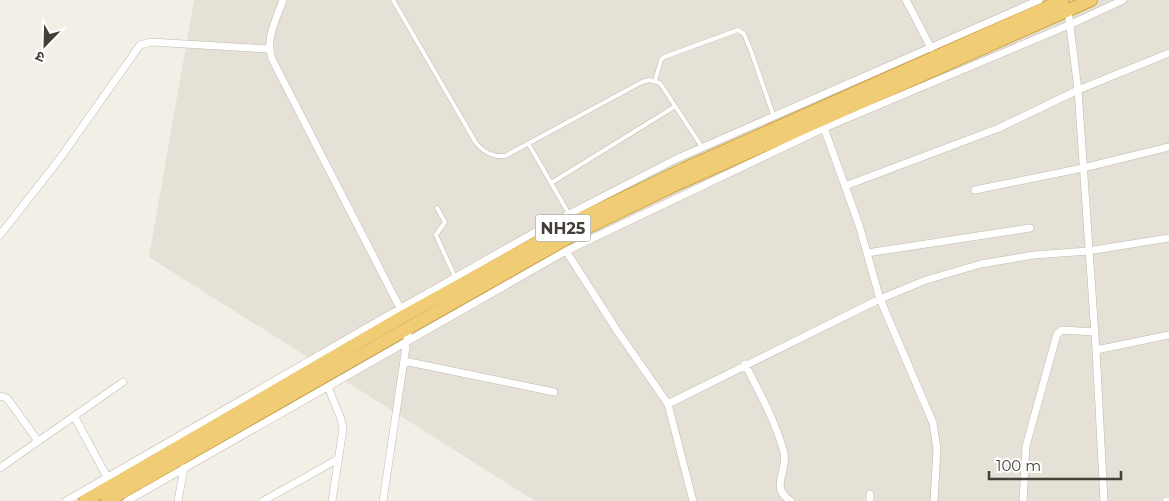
<svg xmlns="http://www.w3.org/2000/svg" width="1169" height="501" font-family="Montserrat,'Noto Sans Devanagari',sans-serif">
<style>
.residential{fill:#e5e1d6}
.lines{fill:none;stroke-linecap:round;stroke-linejoin:round}
.lane-casing{stroke:#bfbaad;stroke-width:5}
.street-casing{stroke:#bfbaad;stroke-width:8}
.highway-casing{stroke:#cea244;stroke-width:14}
.lane{stroke:#fff;stroke-width:4}
.street{stroke:#fff;stroke-width:7}
.highway{stroke:#f0cc74;stroke-width:12}
.labels{text-anchor:middle;dominant-baseline:central;stroke-width:4.5;stroke-linejoin:round;paint-order:stroke}
.shield{fill:#fff;stroke:#7c7973;stroke-width:1}
.shield-label{font-size:16px;font-weight:bold;fill:#443f37}
</style>
<rect width="100%" height="100%" fill="#f2efe7"/>
<path class="residential" d="M194 0H1169V501H535L149 257Z"/>
<g class="lines">
<g class="lane-casing">
<path id="lane" d="M393 0 476 143C484 152 492 157 505 156L642 82 649 80 660 83 702 147
M655 81 661 60 664 57 738 30 744 34 751 51 774 117
M528 143 569 214
M551 183 674 107
M437 208 445 222 436 235 455 277"/>
</g>
<g class="street-casing">
<path id="street" d="M283 0C276 20 265 39 272 59L402 312
M906 0 931 48
M1068 10 1078 90 1096 350 1104 501
M824 128 859 225 880 299 933 423 937 449 934 501
M845 186 999 128 1078 90 1169 53
M975 190 1083 168 1169 147
M0 235 61 157 140 45 151 42 268 49
M566 251 618 332 668 404 693 501
M867 253 1030 228
M1096 350 1169 335
M404 361 554 392
M745 364C759 392 776 422 784 453 788 472 769 488 791 501
M328 387 341 419 343 429 332 501
M0 396 7 398 38 441
M668 404 880 299 926 280 981 264 1034 255 1088 251 1169 238
M74 416 107 477
M0 468 123 382
M870 494V501
M66 501 380 320 544 227 676 159 1039 0
M127 501 566 251 824 128 1069 25 1123 0
M178 501 184 468
M263 501 338 459
M383 501 409 326
M1023 501 1026 446 1057 334 1062 330 1095 332
M1166 501H1169"/>
</g>
<g class="highway-casing">
<path id="highway" d="M85 501 404 316 578 220 684 169 1063 0
M107 501 410 327 582 230 675 185 1091 0"/>
</g>
<use href="#lane" class="lane"/>
<use href="#street" class="street"/>
<use href="#highway" class="highway"/>
</g>
<g class="labels">
<rect class="shield" x="535.5" y="214.5" width="55" height="27" rx="4"/>
<g class="shield-label">
<text x="563" y="228">NH25</text>
</g>
</g>
<g transform="translate(45 45) rotate(203)" stroke="#ffffff" stroke-width="4" paint-order="stroke">
<path d="M0-4L9 19L0 12L-9 19Z" fill="#443f37"/>
<text y="-8" font-size="14" font-weight="bold" text-anchor="middle" fill="#443f37">उ</text>
</g>
<path d="M989 471v8h132v-8" fill="none" stroke="#443f37" stroke-width="2.5"/>
<text x="996" y="471" font-size="15" fill="#443f37" stroke="#ffffff" stroke-width="4" paint-order="stroke">100 m</text>
</svg>
